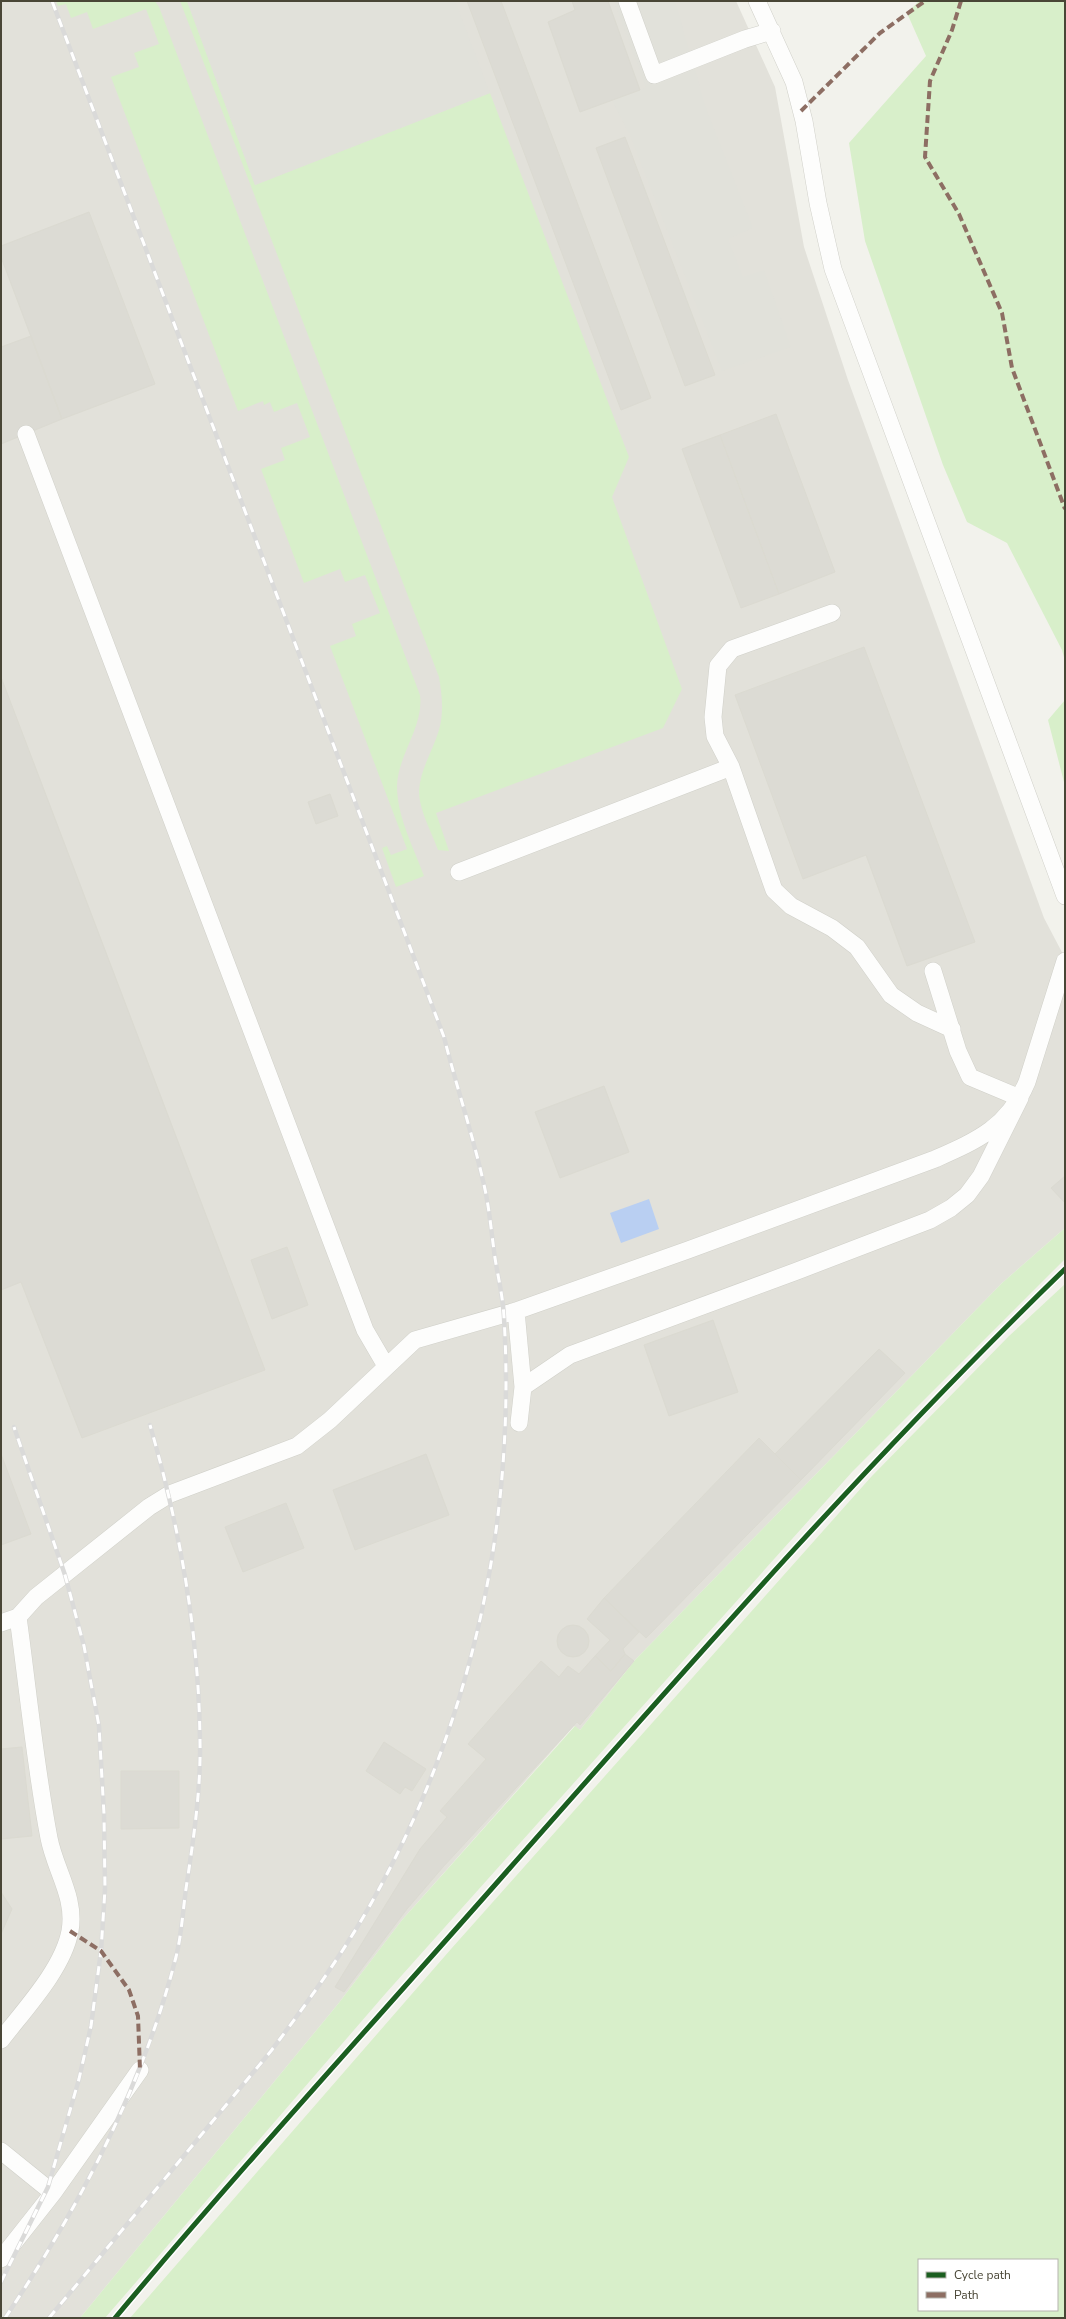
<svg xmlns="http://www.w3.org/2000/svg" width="1066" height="2319" font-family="'Nunito Sans',sans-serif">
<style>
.industrial{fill:#e2e1da}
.green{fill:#d8efca;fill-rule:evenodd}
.parking{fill:#e1e1da}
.water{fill:#b9cff2}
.building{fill:#dcdbd4;stroke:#dbdad1}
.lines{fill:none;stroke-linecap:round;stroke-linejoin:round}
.service-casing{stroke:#d0d0c9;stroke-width:18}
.service{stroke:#fdfdfc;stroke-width:17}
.rail-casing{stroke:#dadad9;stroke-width:4.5}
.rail{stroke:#fff;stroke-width:3;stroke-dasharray:9;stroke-linecap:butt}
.quiet{stroke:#8d6e63;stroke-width:4;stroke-dasharray:8 4;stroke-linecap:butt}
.cycleway-casing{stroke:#fff;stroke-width:8}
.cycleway{stroke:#1b5e20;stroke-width:5}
</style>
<rect width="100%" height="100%" fill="#f2f2ec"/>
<path class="industrial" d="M1 1H736L775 87 804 247 848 380 1044 918 1065 958V1228L1002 1283 635 1660 580 1730 574 1726 402 1920 338 2004 80 2318H1Z"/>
<path class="green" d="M56 1H155L159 7 420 695C424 727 398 754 397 786 397 817 414 848 424 876L396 887 382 848 387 846 391 855 407 849 330 646 356 636 352 624 380 613 365 575 345 582 340 569 304 583 261 469 285 460 281 448 310 437 297 403 274 412 270 402 264 405 263 401 238 411 111 77 139 67 134 53 159 44 146 9 93 29 87 12 71 18 66 4 58 6Z
M180 1H187L255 185 490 93 629 457 612 497 682 689 663 728 436 813 449 851 438 850C432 833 419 810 419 791 420 770 433 750 439 730 444 712 442 695 439 677Z
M919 1H1065V661L1062 650 1007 543 967 522 943 465 865 241 849 143 926 56 907 13Z
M1065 700V786L1048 720Z
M1065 1228V1259L852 1472 386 1993 105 2318H80L338 2004 402 1920 575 1726 580 1730 635 1660 1002 1283Z
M1065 1284V2318H130L451 1949 871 1477 1009 1336ZM919 2260H1057V2310H919Z"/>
<path class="parking" d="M187 1H455L490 93 255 185Z
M614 1H675L706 108 753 228 728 239 743 277 764 270 791 347 722 371 629 133 612 101 646 88Z"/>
<path class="water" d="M649 1199 659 1229 621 1243 610 1213Z"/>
<path class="building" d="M467 1H501L651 398 621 410Z
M572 1H608L640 90 580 112 548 22 575 10Z
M625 137 715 375 685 386 596 148Z
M89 212 155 384 62 419 1 257V246Z
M31 336 62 419 1 444V347Z
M776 414 835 572 779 594 720 435Z
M720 435 779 594 741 608 682 449Z
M864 647 975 942 907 966 866 855 803 879 735 695Z
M1 677 265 1370 82 1438 21 1282 1 1290Z
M330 794 338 816 316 824 308 802Z
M604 1086 629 1152 560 1178 535 1112Z
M1065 1176V1203L1051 1188Z
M287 1247 308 1305 272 1319 251 1260Z
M713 1320 738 1392 669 1416 644 1345Z
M879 1349 905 1373 801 1480 775 1454Z
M759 1438 801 1480 646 1638 604 1598Z
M1 1454 31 1534 1 1545Z
M426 1454 449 1515 355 1550 333 1490Z
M286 1503 304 1548 243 1572 225 1527Z
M604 1598 639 1632 623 1649 625 1654 611 1671 595 1656 610 1640 587 1619Z
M557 1641a16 16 0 1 1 32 0a16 16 0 1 1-32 0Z
M625 1654 634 1661 580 1725 577 1722 443 1867 407 1909 344 1992 335 1987 420 1849 447 1817 440 1811 486 1759 468 1744 541 1661 559 1677 568 1666 579 1674 595 1656 611 1671Z
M384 1742 426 1769 412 1791 405 1787 400 1794 366 1771Z
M22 1747 32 1836 1 1839V1749Z
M121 1771H179V1828L121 1829Z
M1 1892 12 1909 1 1934Z"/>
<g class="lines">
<g class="service-casing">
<path id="service" d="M627 1 654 75 745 39 772 31
M757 1 794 82 804 121 818 203 833 269 1065 896
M26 434 365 1330 386 1366
M832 613 732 649 718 666 713 717 715 736 731 767 774 890 791 906 832 928 857 947 891 995 917 1013 952 1029
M459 872 731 767
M516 1311 523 1387 519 1423
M523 1387 570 1355 797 1271 930 1220 951 1208 967 1195 981 1176 1020 1098 970 1077 958 1051 933 971
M1 1623 18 1617 36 1597 149 1507 170 1494 297 1446 330 1420 415 1340 516 1311 688 1250 935 1159C978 1140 1008 1127 1027 1082L1065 961
M1 2040C24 2010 63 1969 70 1931 76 1897 55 1870 49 1838 35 1765 28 1690 18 1617
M1 2151 53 2193
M1 2259 53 2193 140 2070"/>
</g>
<use href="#service" class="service"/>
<g class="rail-casing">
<path id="rail" d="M1 2282 48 2187 79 2079 91 2026 101 1951 105 1889 104 1814 99 1726 84 1646 65 1575 14 1427
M5 2318C79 2208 143 2086 176 1957 182 1933 183 1907 187 1882 194 1836 201 1788 200 1741 199 1633 180 1529 150 1425
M49 2318 271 2051C310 1999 348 1947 379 1889 474 1714 516 1516 504 1317 503 1297 498 1277 495 1258 492 1237 490 1215 486 1194 475 1141 457 1089 444 1037L52 1"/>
</g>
<use href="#rail" class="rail"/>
<path class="quiet" d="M961 1 952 30 930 81 925 157 959 214 1002 313 1012 368 1065 509
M801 111 880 33 925 1
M70 1931 101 1951 129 1990 138 2016 140 2070"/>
<g class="cycleway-casing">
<path id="cycleway" d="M115 2318C243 2165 378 2018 509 1869 690 1664 869 1459 1065 1269"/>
</g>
<use href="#cycleway" class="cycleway"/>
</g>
<rect width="1066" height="2319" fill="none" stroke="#494636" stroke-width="4"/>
<rect x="918" y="2259" width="140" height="52" fill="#ffffff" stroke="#b6b5af"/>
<rect x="926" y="2272" width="20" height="6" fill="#1b5e20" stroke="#b6b5af"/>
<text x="954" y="2279" font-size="12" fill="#494636">Cycle path</text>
<rect x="926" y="2292" width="20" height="6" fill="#8d6e63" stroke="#b6b5af"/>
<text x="954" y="2299" font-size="12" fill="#494636">Path</text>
</svg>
